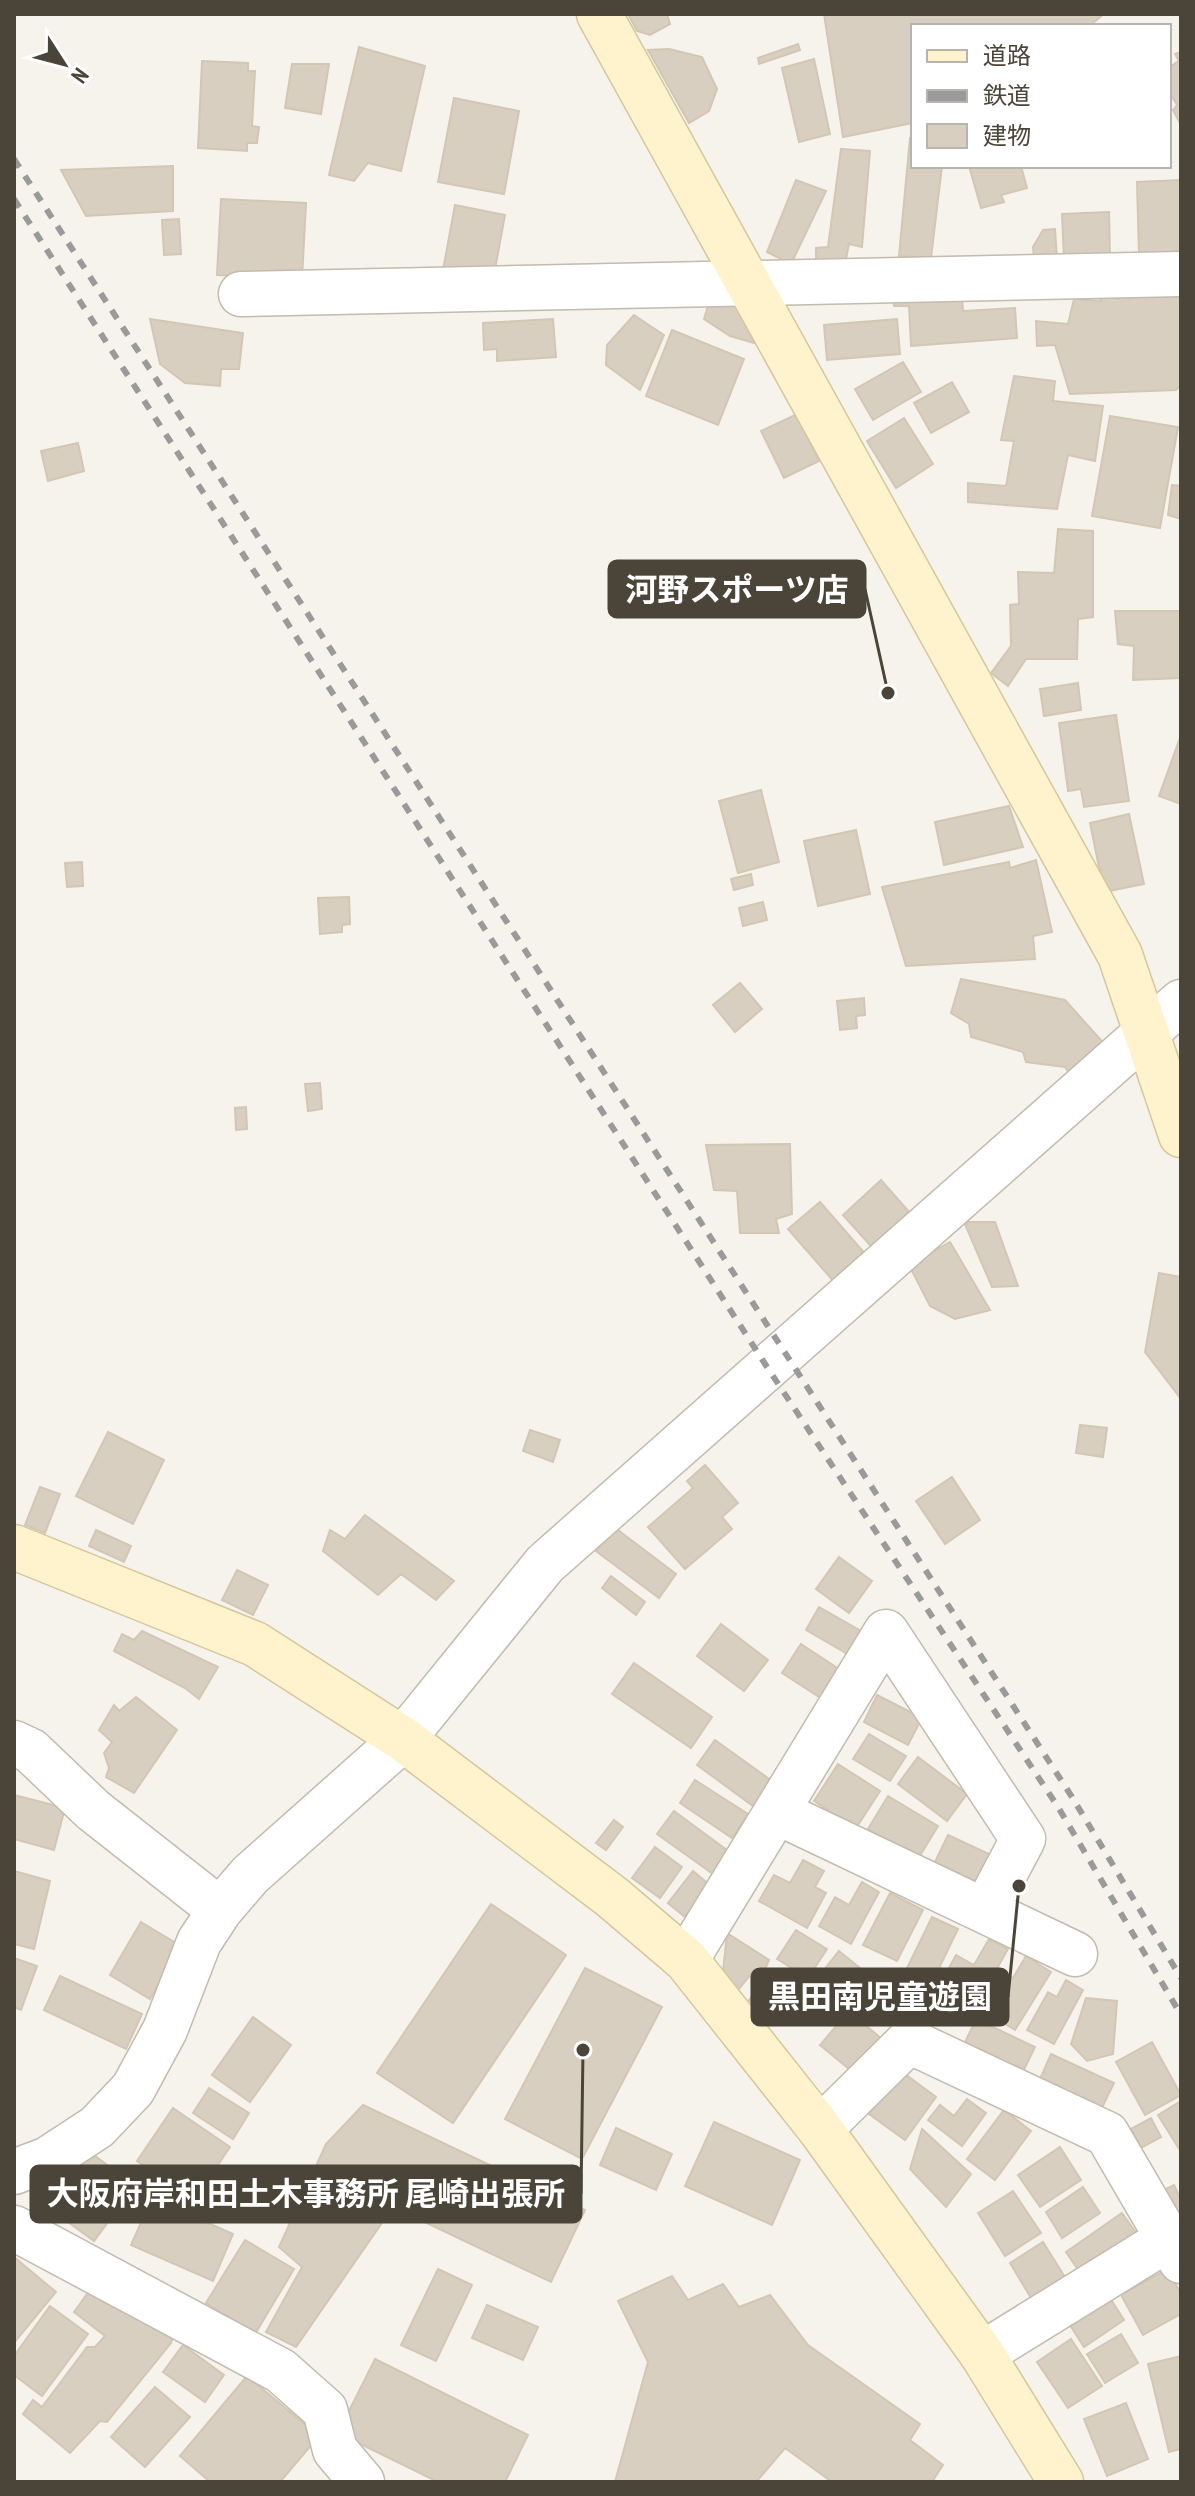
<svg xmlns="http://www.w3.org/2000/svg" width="1195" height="2496" font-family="'PT Sans Narrow','Noto Sans JP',sans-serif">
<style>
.building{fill:#d8cfc1;stroke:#d3c7b4;stroke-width:2}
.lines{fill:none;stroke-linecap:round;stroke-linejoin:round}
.street-casing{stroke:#c2bbae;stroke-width:47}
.secondary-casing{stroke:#d6c79b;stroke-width:47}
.street{stroke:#fff;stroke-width:44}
.secondary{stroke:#fff3cd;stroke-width:44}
.rail{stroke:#9a9a9a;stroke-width:6;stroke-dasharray:10 10;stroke-linecap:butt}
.leader{fill:none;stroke:#4b4439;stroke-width:3}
.callout-dot{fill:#4b4439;stroke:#fff;stroke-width:3}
.callout{fill:#4b4439;stroke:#4b4439;stroke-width:3}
.callout-label{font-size:32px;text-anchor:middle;font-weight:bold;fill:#fff}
</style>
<rect width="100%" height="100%" fill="#f6f3ec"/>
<path class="building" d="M628 14H667L670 24 650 35 637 31Z
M824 14H1104L1089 26H913V123L843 137Z
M798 44 800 50 759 64 758 58Z
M359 47 425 66 401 171 368 163 354 181 329 175Z
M669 49 702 57 717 89 709 111 689 123 648 50Z
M1181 52V125L1173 110 1177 105 1169 91V67L1179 61 1175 54Z
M814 59 830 134 799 142 782 68Z
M202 61 248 63V71H255L252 126 259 127 257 143H247V151L198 148Z
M292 64H329L321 114 285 108Z
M454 98 519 111 504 194 438 182Z
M913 137V166H942L931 258 899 256 910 138Z
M841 149 870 151 862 247 849 244 845 264 816 261V248L828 247Z
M173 166V211L86 216 61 170Z
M969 166H1021L1027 188 1001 195 1004 202 981 208Z
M796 180 826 191 791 264 767 252Z
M1181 180V253L1139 255 1137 182Z
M221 199 306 203 302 279 217 275Z
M455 205 505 215 493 280 443 270Z
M1109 212 1110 257 1064 259 1062 214Z
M179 219 181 254 164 255 162 220Z
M1055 229 1057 259 1034 260 1033 247 1043 230Z
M1181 285V385L1176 390 1070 394 1055 345 1037 346 1036 321 1068 324 1074 299 1101 301 1098 294Z
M893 294 962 298 963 311 1015 308 1017 338 911 346 909 306H894Z
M710 299 738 303 754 343 730 336 704 319Z
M634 315 664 335 640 390 606 365 607 345Z
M150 319 243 333 239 369H221L220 386 185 383 160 364Z
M553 319 556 357 497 361V349L484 350 483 323Z
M897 319 900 354 827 360 824 325Z
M672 330 744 359 718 425 646 396Z
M903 362 921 392 873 420 855 389Z
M1014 376 1055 381 1053 401 1103 406 1095 461 1068 455 1057 509 968 502V483L1006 486 1014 441 1001 440Z
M952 382 969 412 931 433 914 403Z
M797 414 819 461 784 478 761 431Z
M1110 416 1178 427 1160 528 1092 516Z
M904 418 933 464 896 488 867 441Z
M78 443 84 471 48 481 41 451Z
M1172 485 1181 486V519L1168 515Z
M1058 529 1093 531V617L1078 619 1077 659H1026L1008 686 991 673 1011 646 1010 605 1019 604 1018 572 1054 573Z
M1115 611H1181V678L1133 680 1134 646 1118 644Z
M1078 683 1081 710 1044 716 1040 689Z
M1116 715 1129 801 1084 807 1081 789 1068 791 1059 723Z
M1181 735V804L1159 796Z
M761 790 779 862 738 873 719 801Z
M1009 806 1023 847 944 865 935 822Z
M1129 814 1144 884 1104 892 1090 823Z
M856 830 870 894 818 906 804 841Z
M1036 860 1052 932 1033 936 1035 959 906 966 882 887 1009 862 1010 868Z
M82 862 83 886 67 887 65 863Z
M751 874 753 885 734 890 731 879Z
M349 897 350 924 342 925V932L320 934 318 898Z
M763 902 767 920 743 926 739 908Z
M961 979 1065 1000 1108 1048 1074 1081 1065 1067 1026 1062 1023 1052 971 1037 969 1024 951 1013Z
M740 983 762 1009 735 1032 713 1005Z
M864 998 865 1015 856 1016 857 1028 840 1030 837 1001Z
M320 1083 322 1109 308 1111 305 1084Z
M246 1107 247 1129 236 1130 235 1108Z
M790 1144 792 1214 776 1219 779 1233H740L737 1191 714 1190 706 1145Z
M881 1180 917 1221 879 1255 843 1215Z
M820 1202 867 1256 835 1283 788 1229Z
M964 1222H995L1018 1286 992 1287Z
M950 1242 990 1310 955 1319 930 1306 909 1265Z
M1159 1273 1181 1277V1399L1145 1352Z
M1080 1425 1107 1428 1103 1457 1076 1453Z
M530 1430 560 1440 553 1462 523 1451Z
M108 1432 164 1460 133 1524 76 1496Z
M705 1465 738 1503 722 1517 732 1529 685 1569 648 1527 693 1488 687 1481Z
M952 1477 980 1520 945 1544 916 1501Z
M40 1487 60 1494 45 1533 25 1525Z
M365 1515 454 1581 436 1600 401 1574 378 1595 323 1551 330 1530 345 1539Z
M614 1527 676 1574 659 1598 596 1551Z
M96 1530 131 1546 124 1562 89 1546Z
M839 1557 872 1581 849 1613 816 1589Z
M237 1570 268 1585 253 1615 222 1600Z
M611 1576 645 1602 636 1615 602 1588Z
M819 1607 870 1636 856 1659 806 1630Z
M721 1624 768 1660 744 1691 697 1656Z
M142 1631 218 1667 199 1699 185 1688 114 1651 122 1634 134 1640Z
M801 1644 845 1673 827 1702 782 1673Z
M634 1663 712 1717 691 1748 612 1694Z
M877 1695 922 1718 908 1745 864 1722Z
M136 1697 177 1730 134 1793 106 1777 109 1768 104 1753 112 1742 99 1730 114 1705 119 1711Z
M869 1734 906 1756 890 1781 853 1759Z
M715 1740 772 1781 753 1806 697 1765Z
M918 1757 967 1794 947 1821 898 1784Z
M838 1764 880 1791 856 1828 814 1801Z
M695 1780 748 1814 732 1838 680 1803Z
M14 1795 65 1808 54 1850 14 1839Z
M888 1796 938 1826 918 1859 868 1829Z
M674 1811 739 1859 723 1881 657 1834Z
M614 1820 623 1827 606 1850 596 1843Z
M948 1835 991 1855 976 1886 933 1866Z
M655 1847 682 1867 660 1898 632 1878Z
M803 1860 824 1871 815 1887 826 1893 807 1928 759 1901 774 1875 790 1883Z
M14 1871 50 1881 34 1949 14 1944Z
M693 1871 718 1892 697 1918 689 1911 685 1917 668 1903Z
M862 1882 879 1892 851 1944 819 1926 835 1897 849 1905Z
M890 1893 923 1910 897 1961 863 1945Z
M491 1904 566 1955 453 2123 377 2073Z
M932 1917 958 1929 932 1983 906 1970Z
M141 1922 181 1946 150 1999 110 1975Z
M796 1930 827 1949 808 1978 777 1959Z
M727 1933 769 1960 763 1974 755 1969 738 1990 722 1982Z
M989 1939 1008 1949 977 2004 940 1984 956 1955 974 1965Z
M839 1951 870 1976 829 2016 804 1995Z
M1026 1956 1051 1972 1015 2030 987 2013 995 2001 988 1997 1004 1973 1013 1978Z
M14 1958 37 1966 21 2010 14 2007Z
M585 1968 662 2007 582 2159 505 2119Z
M60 1976 142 2014 126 2049 44 2010Z
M891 1977 944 2000 929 2033 876 2009Z
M766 1979 788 1997 771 2018 749 2000Z
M1066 1980 1083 1990 1054 2044 1027 2030 1048 1992 1057 1997Z
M1086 1998 1117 2001 1113 2054 1087 2061 1071 2044Z
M849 2011 883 2040 854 2073 820 2045Z
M253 2017 291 2045 250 2102 212 2075Z
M976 2019 1035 2047 1020 2078 961 2051Z
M1152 2042 1181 2095 1145 2115 1116 2062Z
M1051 2054 1114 2083 1099 2114 1037 2086Z
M901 2071 936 2097 905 2140 869 2114Z
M209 2088 249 2113 233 2139 193 2113Z
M967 2099 986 2113 962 2146 928 2120 940 2105 954 2116Z
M1181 2101V2152L1158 2115Z
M363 2105 585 2210 551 2282 393 2207 296 2347 266 2332 302 2267 279 2247 326 2144Z
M173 2108 230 2147 194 2200 137 2161Z
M1004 2110 1031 2131 995 2180 967 2159Z
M1151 2118 1161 2137 1141 2148 1131 2129Z
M714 2122 800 2160 772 2225 685 2186Z
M616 2128 672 2154 656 2190 600 2165Z
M922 2129 971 2174 946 2207 910 2169Z
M1060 2147 1081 2180 1040 2207 1018 2175Z
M86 2149 135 2186 94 2241 45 2205Z
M1174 2185 1181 2200V2215L1171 2219 1158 2193Z
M1083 2187 1100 2213 1062 2238 1046 2212Z
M1013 2191 1041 2233 1005 2256 978 2213Z
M152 2198 233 2234 213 2281 131 2245Z
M1122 2213 1139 2237 1083 2277 1066 2252Z
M245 2240 294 2269 255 2334 206 2303Z
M1043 2242 1068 2282 1034 2303 1010 2263Z
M14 2257 56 2292 14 2343Z
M438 2269 472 2285 436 2361 401 2345Z
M1167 2269 1181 2294V2314L1143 2335 1121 2295Z
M672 2276 688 2300 723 2284 739 2307 770 2295 808 2345 920 2424 910 2440 943 2465 932 2482H832L785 2448 757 2481 615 2482 648 2362 618 2301Z
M92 2287 176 2327 171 2343 107 2422 100 2421 70 2453 23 2414 33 2400 42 2407 87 2347H95L105 2336 74 2312Z
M1103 2287 1124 2320 1084 2347 1063 2314Z
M487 2305 538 2327 523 2360 472 2338Z
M50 2306 88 2334 42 2396 14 2375V2356Z
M1121 2334 1138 2363 1105 2383 1087 2354Z
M1071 2339 1102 2386 1068 2408 1037 2362Z
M183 2345 224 2375 205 2402 163 2372Z
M1181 2356V2449L1169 2452 1148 2364Z
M375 2359 528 2435 505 2482H438L338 2433Z
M247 2376 319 2436 280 2482H210L180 2456Z
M155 2387 190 2417 145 2467 111 2437Z
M1126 2403 1148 2459 1107 2476 1084 2419Z"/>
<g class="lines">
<g class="street-casing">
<path id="street" d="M241 294 1181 274
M14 1743 31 1751 93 1810 220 1910
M777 1812 1075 1954
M686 1960 886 1632 1023 1839 985 1911
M820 2129 909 2041 1107 2134 1181 2261
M14 2172 48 2159 97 2127 133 2089 165 2030 199 1942 220 1910 250 1875 403 1739 545 1564 1181 1002
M14 2228 281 2371 325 2410 335 2450 362 2482
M982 2354 1168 2239"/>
</g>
<g class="secondary-casing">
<path id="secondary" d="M599 14 1120 955 1181 1135
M14 1547 255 1644 403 1739 612 1897 686 1960 820 2129 982 2354 1061 2482"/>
</g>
<use href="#street" class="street"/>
<use href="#secondary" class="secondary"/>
<path class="rail" d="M14 159 1072 1797 1181 1978
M14 199 767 1367 1058 1807 1181 2015"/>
</g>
<path class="leader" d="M888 693L865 589M1019 1886L1008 1997M583 2050L581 2194"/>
<g class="callout-dot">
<circle cx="888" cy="693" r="8"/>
<circle cx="1019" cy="1886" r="8"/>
<circle cx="583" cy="2050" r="8"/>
</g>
<g class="callout">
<rect x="609" y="561" width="256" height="56" rx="8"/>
<rect x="752" y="1969" width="256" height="56" rx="8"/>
<rect x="31" y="2166" width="550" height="56" rx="8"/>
</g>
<g class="callout-label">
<text x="737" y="601">河野スポーツ店</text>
<text x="880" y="2008">黒田南児童遊園</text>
<text x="306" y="2205">大阪府岸和田土木事務所 尾崎出張所</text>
</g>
<rect width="1195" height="2496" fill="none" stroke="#4b4439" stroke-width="32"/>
<rect x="911" y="24" width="260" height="144" fill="#ffffff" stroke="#b7b4b0" stroke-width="2"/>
<rect x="927" y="50" width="40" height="12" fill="#fff3cd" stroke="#b7b4b0" stroke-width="2"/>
<text x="983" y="64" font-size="24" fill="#4b4439">道路</text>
<rect x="927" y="90" width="40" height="12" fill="#9a9a9a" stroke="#b7b4b0" stroke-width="2"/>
<text x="983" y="104" font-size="24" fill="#4b4439">鉄道</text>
<rect x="927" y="124" width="40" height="24" fill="#d8cfc1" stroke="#b7b4b0" stroke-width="2"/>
<text x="983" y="144" font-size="24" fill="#4b4439">建物</text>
<g transform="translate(64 64) rotate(126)" stroke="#ffffff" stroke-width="6" paint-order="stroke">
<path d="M0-6L14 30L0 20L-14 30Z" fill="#4b4439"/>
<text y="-12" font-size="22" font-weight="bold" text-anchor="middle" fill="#4b4439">N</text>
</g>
</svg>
